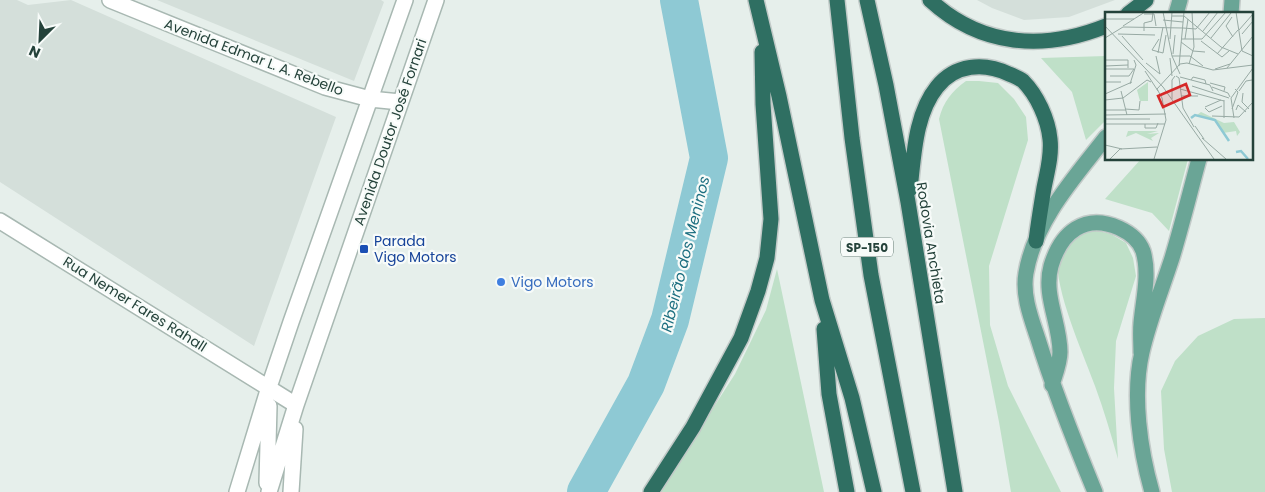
<svg xmlns="http://www.w3.org/2000/svg" width="1265" height="492" font-family="Poppins,sans-serif">
<style>
.built{fill:#d4dfda}
.green{fill:#bfe0c8}
.lines{fill:none;stroke-linecap:round;stroke-linejoin:round}
.river{stroke:#8ec9d4;stroke-width:38}
.minor-casing{stroke:#a8b8b2;stroke-width:18}
.major-casing{stroke:#c2cac8;stroke-width:18}
.highway-casing{stroke:#c2cac8;stroke-width:18}
.minor{stroke:#fff;stroke-width:15}
.major{stroke:#6aa596;stroke-width:15}
.highway{stroke:#2f6f62;stroke-width:15}
.transit-dot{fill:#1a4fb4;stroke:#f7fbf9;stroke-width:2}
.shop-dot{fill:#3f7fe0;stroke:#f7fbf9;stroke-width:2}
.labels{text-anchor:middle;dominant-baseline:central;stroke-width:4.5;stroke-linejoin:round;paint-order:stroke}
.shield{fill:#f7fbf9;stroke:#637a73;stroke-width:1}
.shield-label{font-size:12px;font-weight:bold;fill:#24423a}
.street-label{font-size:14px;fill:#24423a;stroke:#f7fbf9}
.transit-label{font-size:14px;fill:#164399;stroke:#f7fbf9;text-anchor:start}
.shop-label{font-size:14px;fill:#366cbe;stroke:#f7fbf9;text-anchor:start}
.water-label{font-size:15px;font-style:italic;fill:#1c6f80;stroke:#f7fbf9}
.inset-river{fill:none;stroke:#8ec9d4;stroke-width:2.5}
.inset-road{fill:none;stroke:#98aaa4;stroke-width:1}
.view{fill:#d62828;fill-opacity:0.15;stroke:#d62828;stroke-width:2.5}
.inset-edge{fill:none;stroke:#24423a;stroke-width:2.5}
</style>
<rect width="100%" height="100%" fill="#e6efeb"/>
<path class="built" d="M0 0H17L28 5 71 0 336 117 254 346 0 182Z
M157 0H381L384 2 354 81Z
M977 0H1115L1069 17 1024 20 992 8Z"/>
<path class="green" d="M1106 56V120L1086 140 1072 92 1041 58Z
M966 81H979L998 83 1014 99 1026 117 1028 140 989 266 990 325 1008 386 1061 492H1011L999 422 939 119C943 102 952 91 966 81Z
M1141 159H1188L1169 231 1152 213 1105 199Z
M1094 230 1111 234 1126 243 1133 258 1136 276 1116 341 1114 388 1118 459C1111 435 1104 410 1095 386 1086 360 1048 277 1060 253 1064 245 1075 237 1081 231Z
M777 269 824 492H659L735 374 766 310Z
M1265 318V492H1172L1164 449 1161 391 1175 361 1198 336 1234 319Z"/>
<g class="lines">
<path class="river" d="M586 492 646 384 670 320 709 158 679 0"/>
<g class="minor-casing">
<path id="minor" d="M110 0 325 87 370 99 400 102
M0 221 296 405
M267 483 269 406
M237 492 269 387 291 322 405 0
M269 492 296 405 436 0
M291 492 295 429"/>
</g>
<g class="major-casing">
<path id="major" d="M1176 14 1180 0
M1231 14 1232 0
M1052 385C1055 375 1060 363 1060 352 1060 323 1043 295 1051 266 1061 232 1085 213 1119 228 1130 233 1139 240 1143 251 1150 274 1143 300 1141 323 1140 333 1141 343 1141 353
M1095 492C1074 441 1054 391 1038 339 1031 318 1022 295 1026 273 1035 220 1075 177 1106 137
M1152 492C1140 450 1132 395 1142 352 1149 321 1162 289 1172 258 1182 225 1190 192 1199 159"/>
</g>
<g class="highway-casing">
<path id="highway" d="M756 0 779 96 822 300 852 398 874 492
M837 0 852 138 871 275 913 492
M867 0 886 85 908 202 955 492
M930 0C981 47 1044 51 1106 26
M1128 14 1146 0
M910 189C914 156 915 114 937 87 955 64 984 62 1009 74 1014 76 1019 78 1023 81 1037 95 1048 119 1050 139 1052 156 1047 172 1044 188 1041 206 1038 224 1036 241
M824 329 829 394 847 492
M651 492 693 427 741 338 758 291 767 258 771 219 763 104 762 52"/>
</g>
<use href="#minor" class="minor"/>
<use href="#major" class="major"/>
<use href="#highway" class="highway"/>
</g>
<rect class="transit-dot" x="359" y="244" width="10" height="10" rx="2.5"/>
<circle class="shop-dot" cx="501" cy="282" r="5"/>
<g class="labels">
<rect class="shield" x="841" y="237.5" width="52" height="19" rx="4"/>
<g class="shield-label">
<text x="867" y="247">SP-150</text>
</g>
<g class="street-label">
<text transform="translate(254 57) rotate(21)">Avenida Edmar L. A. Rebello</text>
<text transform="translate(390 132) rotate(-71)">Avenida Doutor José Fornari</text>
<text transform="translate(931 243) rotate(81)">Rodovia Anchieta</text>
<text transform="translate(135 304) rotate(32)">Rua Nemer Fares Rahall</text>
</g>
<g class="transit-label">
<text x="374" y="241">Parada<tspan x="374" dy="16">Vigo Motors</tspan></text>
</g>
<g class="shop-label">
<text x="511" y="282">Vigo Motors</text>
</g>
<g class="water-label">
<text transform="translate(685 254) rotate(-76)">Ribeirão dos Meninos</text>
</g>
</g>
<g transform="translate(1105 12)">
<rect width="148" height="148" fill="#e6efeb"/>
<path d="M43 70V89H35L32 78ZM96 100 119 111 129 110 135 120 132 124 131 119 118 121 110 109 92 103ZM53 119 42 122 54 121 46 126 48 129 31 121 21 125 23 119Z" fill="#bfe0c8"/>
<path class="inset-river" d="M86 106 90 103 110 108 124 129M131 140 136 139 143 147"/>
<path class="inset-road" d="M58 0 67 44 75 62M131 0 137 39 148 44M39 2H49L51 14M67 4H79L116 35 133 42M127 5 121 14 128 25M0 7H29M58 8 78 10M0 14 58 75 109 147M18 14 40 0M78 16 91 17 105 0M134 18 148 2M39 19V11L47 9 48 0M98 19 113 0M13 22 50 23M137 22 148 9M17 24 38 48M0 26 18 15 78 16M106 26 126 1M54 27 47 38 58 41 61 23M65 27 67 0M77 27H97L121 0M80 27 83 7M96 29 117 45 124 39M76 30 88 39 100 40M53 41 58 15M68 42 70 23M112 42 133 18M51 44 55 62M67 44H85L98 54M65 46 67 64M0 48H23V56M41 51 55 62M84 52 89 35 87 0M0 54 23 53M74 54 79 0M122 56 148 24M0 57H29L24 64H5M110 57 125 52M40 59 53 79M71 64 74 66 78 96 89 115M75 65 105 73 108 79M86 68 88 65 100 68 101 72M0 70H16M105 71 120 75 119 79M25 72 31 53 29 48M87 74 124 86M107 75 123 81 125 85M75 77 119 89M16 79 22 103M134 79 141 69 147 68M138 81 137 90 144 97M0 82 27 70M76 84H93M126 86 148 56M126 86 129 106M67 87V68L70 64M0 88 18 86 42 68 46 70M100 95 116 88M100 96 104 100 117 94M20 97 34 98 35 89M127 97 133 80 130 77M0 98H21M131 98 133 93 141 100M0 103 61 102M107 104 134 105 148 90M119 106V88M0 107H45M0 112H60M40 112V116H51L53 111M90 114 99 127M97 126 121 147M0 133 17 137M5 147 15 137 52 135M49 147 61 108 57 86 52 77 75 52 82 51 108 58 148 53"/>
<path class="view" d="M81 72 85 83 58 95 53 84Z"/>
<rect width="148" height="148" class="inset-edge"/>
</g>
<g transform="translate(40 40) rotate(204)" stroke="#f7fbf9" stroke-width="4" paint-order="stroke">
<path d="M0-4L9 19L0 12L-9 19Z" fill="#24423a"/>
<text y="-8" font-size="14" font-weight="bold" text-anchor="middle" fill="#24423a">N</text>
</g>
</svg>
